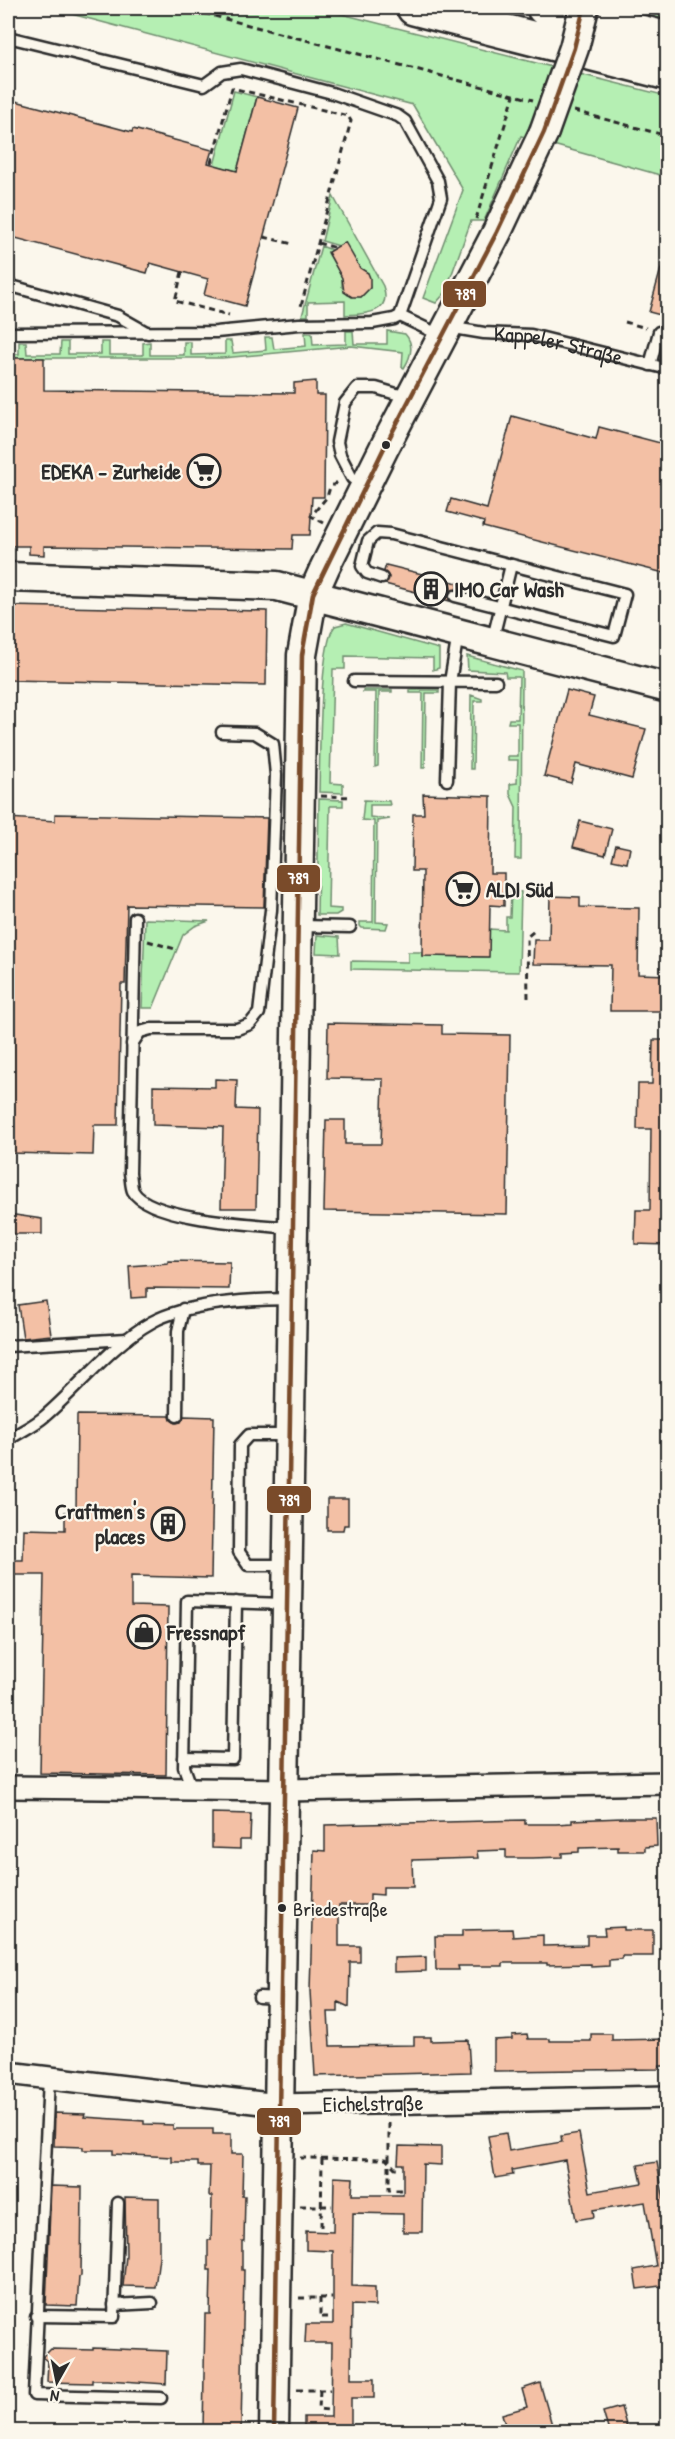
<svg xmlns="http://www.w3.org/2000/svg" width="675" height="2439" font-family="'Patrick Hand',sans-serif">
<style>
.green{fill:#b5efb3;stroke:#708d6f;stroke-width:1.5}
.building{fill:#f3c0a5;stroke:#2b2b2b;stroke-width:1.5}
.lines{fill:none;stroke-linecap:round;stroke-linejoin:round}
.lane-casing{stroke:#2b2b2b;stroke-width:15}
.street-casing{stroke:#2b2b2b;stroke-width:26}
.secondary-casing{stroke:#2b2b2b;stroke-width:33}
.highway-casing{stroke:#2b2b2b;stroke-width:38}
.path{stroke:#2b2b2b;stroke-width:3;stroke-dasharray:6 4.5;stroke-linecap:butt}
.lane{stroke:#fbf7ec;stroke-width:10}
.street{stroke:#fbf7ec;stroke-width:21}
.secondary{stroke:#fbf7ec;stroke-width:28}
.highway{stroke:#fbf7ec;stroke-width:33}
.secondary-bridge-casing{stroke:#2b2b2b;stroke-width:33;stroke-linecap:butt}
.secondary-bridge{stroke:#fbf7ec;stroke-width:28}
.bus-1-casing{stroke:#fbf7ec;stroke-width:9}
.bus-1{stroke:#7a4b2a;stroke-width:4.5}
.bus-dot{fill:#2b2b2b;stroke:#fbf7ec;stroke-width:2}
.labels{text-anchor:middle;dominant-baseline:central;stroke-width:4.5;stroke-linejoin:round;paint-order:stroke}
.bus-label{font-size:20px;fill:#2b2b2b;stroke:#fbf7ec;text-anchor:start}
.street-label{font-size:22px;fill:#2b2b2b;stroke:#fbf7ec}
.poi-label{font-size:22px;font-weight:bold;fill:#2b2b2b;stroke:#fbf7ec;text-anchor:start}
.line-badge{stroke:#fbf7ec;stroke-width:2}
.badge-label{font-size:16px;text-anchor:middle;font-weight:bold;fill:#fff}
</style>
<rect width="100%" height="100%" fill="#fbf7ec"/>
<filter id="ink" filterUnits="userSpaceOnUse"><feTurbulence type="fractalNoise" baseFrequency=".0167" numOctaves="2"/><feDisplacementMap in="SourceGraphic" scale="12" xChannelSelector="R" yChannelSelector="G"/><feConvolveMatrix kernelMatrix="1 2 1 2 8 2 1 2 1" color-interpolation-filters="sRGB"/></filter>
<g filter="url(#ink)">
<path class="green" d="M49 8H318L667 96V177L521 136 484 221H471L445 293 436 303 423 298 463 190 413 105Z
M616 8H667V21L619 9Z
M234 91 257 97 237 171 214 165Z
M333 196 383 286C393 314 364 314 345 315V301L308 302V316H302L321 246 332 250 328 253 342 277V287L348 295 361 297 370 288 368 273 359 268 339 246 322 241Z
M346 331H353L354 344H387V331L405 334C415 345 411 357 404 368L402 367 403 352 351 346 222 358H8V354H19V342H26L27 354H60L61 342H68V354H101V342H109V355H143V343L150 342V355H184V342H191V355L225 354V341H231L233 353 266 350 265 337H272L274 349 306 346 305 333H312L313 345 346 344Z
M346 623 439 649V668L433 670V658L345 656V669H333L330 783 343 784V793L319 792C320 763 319 643 335 626Z
M467 656 522 671 521 859H515L516 807 510 794V784L517 783 518 760H508V756H518V723H508L509 719H518L519 677H506L505 672 468 670Z
M363 690H392V692H379L378 766 375 767 376 692H363Z
M410 690H439V693H426L425 768H422L423 693H410Z
M471 695 482 699V701H474L473 769H470Z
M319 799 343 800V806H330L328 908 341 909V912L336 915H317Z
M364 800 389 801 390 805H370V817L390 819 377 821 376 922 388 923 386 929 362 928 360 926V922H373L374 821 362 820Z
M511 891 521 892 519 972 351 969V961L408 962V952H422V956L488 957 489 929 506 930V917H510Z
M145 919 209 921 195 926 183 935 153 1008H142Z
M317 935 339 937 340 954 316 953Z"/>
<path class="building" d="M257 97 298 108 245 306 204 295 208 279 150 263 147 273 8 236V99L132 132 133 129 212 150 208 163 237 171Z
M345 242 360 268 368 273 370 278V288L361 297H352L344 292 342 278 328 252Z
M663 261 668 262V317L649 312Z
M8 358H44V390L294 393V383L316 381V395H325L324 497H312L310 535H293L292 549 44 546V555L29 554V546H8Z
M512 416 596 439 599 427 668 445V574L483 527 484 522 447 512 451 499 487 509Z
M386 565 458 583 457 589 449 591 448 597 450 601 385 584 389 577 384 571Z
M8 606 267 611 266 685 8 680Z
M567 690 594 697 589 715 646 729 632 779 576 764 571 783 544 776Z
M423 794 491 796 490 873H504V906L490 905 489 957 422 956 423 871H412L413 814H424Z
M55 814 267 818 264 907 127 905 125 984H121L118 1125H94L93 1155 8 1153V818L55 821Z
M580 821 612 829 605 855 573 847Z
M616 845 630 848 627 863 612 860Z
M550 896 580 897V907L639 908 638 974 668 975V1011H610L611 965 533 964 534 940H549Z
M328 1023 442 1025V1034L510 1035 507 1214 324 1211 326 1120H345V1144H381L383 1079 327 1078Z
M653 1040H668V1245L635 1244 636 1210H650L651 1129H637L638 1084H652Z
M215 1079 237 1080 236 1109 258 1110 256 1208H221L223 1127 153 1125V1086L215 1087Z
M8 1214 42 1219V1234H8Z
M168 1261 230 1262 229 1289 147 1288V1297L131 1298 129 1266 168 1263Z
M46 1301 51 1335 23 1338 18 1305Z
M77 1415 170 1416 171 1420 176 1423 181 1422 184 1416 214 1417 211 1578 131 1576V1606L168 1607 166 1775 40 1773 44 1575H8V1560H23L24 1529 65 1530V1512L76 1513Z
M327 1499H348V1525H344L343 1530H327Z
M212 1813 251 1814 250 1840H240V1849L212 1848Z
M622 1818H656L657 1846 645 1847V1851H618V1847L579 1848V1852L562 1853V1857L532 1858H506V1850L477 1851 478 1858 412 1860 413 1887H383V1895L370 1894V1905H339V1946H360V1962H350L349 2007 338 2002V2012H328L330 2046 414 2045V2037H431V2041L468 2040 470 2072 315 2076 310 1991 314 1850 325 1851V1825L525 1820V1824H556L572 1823V1820Z
M624 1927V1930H653V1956H622V1959L609 1960V1966L591 1967V1964L547 1965V1963H503V1966H458L459 1970H436L435 1936H462V1930L512 1929 513 1937 543 1935V1946L587 1945V1935H605L604 1928Z
M426 1957V1971L394 1972V1958Z
M527 2034 528 2039H550V2041H591V2034H612V2040L668 2039V2066H660V2069L494 2071V2040L512 2039V2035Z
M55 2113 85 2114 84 2117 144 2121V2124L173 2125V2129H213V2134H231V2154H243L242 2196H245L244 2241H242V2270H244L241 2432H203L205 2314H210L211 2270H208V2240H211L212 2196H209L210 2166H198V2162H172V2157L113 2154V2150H83V2147L54 2146Z
M506 2133 509 2151 562 2142 561 2136 579 2133 590 2192 642 2183 638 2165 657 2162 668 2223V2285L637 2289 634 2270 656 2266 645 2202 593 2210 594 2217 576 2220 565 2160 512 2170 513 2175 495 2178 488 2136Z
M399 2146 441 2147V2165L423 2164 422 2232H403V2214L353 2213 352 2286 375 2287V2306L352 2305 351 2379H374V2398H351V2432H304V2417H331L332 2343H305L306 2324H333V2251L306 2250V2231L333 2232 334 2177 353 2178 352 2195H403V2164H398Z
M51 2186 82 2187 81 2276 79 2277 77 2306 46 2305Z
M125 2197 159 2198V2257L155 2287 123 2286 126 2256Z
M93 2348 167 2351 166 2384 107 2380H92V2383L47 2382 48 2361 43 2357 51 2349 93 2350Z
M540 2383 554 2432H534L532 2425 507 2432 502 2414 527 2407 522 2389Z
M621 2407 628 2432H609L603 2412Z"/>
<g class="lines">
<g class="lane-casing">
<g id="lane">
<path d="M8 37 204 85 222 72 241 69 332 93 398 116 405 121 438 181 441 198 400 316"/>
<path d="M8 285 118 316 148 333"/>
<path id="s1" d="M448 327 484 333 531 335 668 369"/>
<path d="M8 333 216 332 299 324 372 323 394 319 400 316 440 335"/>
<path d="M650 365 659 332 668 334"/>
<path d="M365 486 352 478 340 455 337 442 345 403 357 388H376L410 398"/>
<path d="M382 578 367 573 362 566 368 541 377 533 391 534 625 594 614 636 455 596"/>
<path d="M492 642 511 565"/>
<path d="M354 681 496 682"/>
<path d="M447 780 450 682 458 634"/>
<path d="M135 918 130 1173C131 1178 131 1187 133 1191 149 1220 261 1225 292 1228"/>
<path d="M300 926 350 927"/>
<path d="M132 1044 140 1032 151 1029H237L250 1024 259 1013 271 910 276 775 273 744 255 733 222 732"/>
<path d="M8 1346 127 1339"/>
<path d="M177 1416 178 1331 183 1309"/>
<path d="M8 1435 14 1436C24 1430 36 1424 45 1416 79 1387 112 1344 152 1322 186 1303 252 1299 291 1299"/>
<path d="M287 1565H248L239 1552 240 1445 249 1435H289"/>
<path d="M184 1758 233 1759 236 1602"/>
<path d="M192 1789 184 1767 187 1601 285 1604"/>
<path d="M259 1997 281 1998"/>
<path d="M49 2078 34 2395 161 2398"/>
<path d="M114 2305 152 2303"/>
<path d="M36 2316 114 2317 118 2203"/>
</g>
</g>
<g class="street-casing">
<path id="street" d="M8 1787 285 1790 668 1783
M8 2073 278 2105 668 2097"/>
</g>
<g class="secondary-casing">
<path id="secondary" d="M8 577 277 586 668 688
M274 2432 302 655 313 594 325 567 384 448 497 232 544 132"/>
</g>
<g class="highway-casing">
<path id="highway" d="M414 8 668 73
M544 8 668 39"/>
</g>
<path class="path" d="M184 8 533 100
M574 111 668 136
M211 163 232 88 348 116 351 121 300 310
M476 219 514 95
M264 237 293 244
M318 243 336 248
M182 272 175 301 229 315
M625 322 646 328
M324 523 311 516 327 497 330 487 339 481
M321 796 352 797
M148 941 175 949
M528 998 527 937 534 931
M389 2123V2190H401
M300 2158 386 2159 395 2168H400
M300 2206H332
M321 2227 322 2158
M299 2298H332
M320 2298V2317H331
M297 2390H330
M320 2390 319 2409 328 2410"/>
<use href="#lane" class="lane"/>
<use href="#street" class="street"/>
<use href="#secondary" class="secondary"/>
<use href="#highway" class="highway"/>
<g class="secondary-bridge-casing">
<path id="secondary-bridge" d="M544 132 574 48 584 8"/>
</g>
<use href="#secondary-bridge" class="secondary-bridge"/>
<g class="bus-1-casing">
<path id="bus-1" d="M274 2432 302 655 313 594 384 448 497 232 544 132 574 48 584 8"/>
</g>
<use href="#bus-1" class="bus-1"/>
</g>
</g>
<defs>
<g id="supermarket-ring" transform="scale(1.725)"><circle r="9.5" fill="#fbf7ec" stroke="#2b2b2b" stroke-width="1.5"/><path d="M-6-5.5h2.5l.6 2H6L4.5 2H-2.5L-4.4-4H-6ZM-1.5 3.2a1.3 1.3 0 1 0 .1 0ZM3 3.2a1.3 1.3 0 1 0 .1 0Z" fill="#2b2b2b"/></g>
<g id="building-ring" transform="scale(1.725)"><circle r="9.5" fill="#fbf7ec" stroke="#2b2b2b" stroke-width="1.5"/><path d="M-4-6H4V6H1V3H-1V6H-4ZM-2.5-4.3h1.7v1.8h-1.7ZM.8-4.3h1.7v1.8H.8ZM-2.5-1h1.7V.8h-1.7ZM.8-1h1.7V.8H.8Z" fill="#2b2b2b"/></g>
<g id="shop-ring" transform="scale(1.725)"><circle r="9.5" fill="#fbf7ec" stroke="#2b2b2b" stroke-width="1.5"/><path d="M-5-2.5h2.3a2.7 3.5 0 0 1 5.4 0H5L5.5 6h-11ZM-1.5-2.5h3a1.5 2.3 0 0 0-3 0Z" fill="#2b2b2b"/></g>
</defs>
<g fill-rule="evenodd">
<use href="#supermarket-ring" x="204" y="471"/>
<use href="#building-ring" x="431" y="589"/>
<use href="#supermarket-ring" x="463" y="889"/>
<use href="#building-ring" x="168" y="1524"/>
<use href="#shop-ring" x="144" y="1632"/>
</g>
<g class="bus-dot">
<circle cx="386" cy="445" r="5"/>
<circle cx="282" cy="1908" r="5"/>
</g>
<g class="labels">
<g class="bus-label">
<text x="293" y="1908">Briedestraße</text>
</g>
<g class="street-label">
<text stroke="none"><textPath href="#s1" startOffset="112">Kappeler Straße</textPath></text>
<text transform="translate(373 2103) rotate(-1)">Eichelstraße</text>
</g>
<g class="poi-label">
<text x="181" y="471" text-anchor="end">EDEKA - Zurheide</text>
<text x="454" y="589">IMO Car Wash</text>
<text x="486" y="889">ALDI Süd</text>
<text x="145" y="1511" text-anchor="end">Craftmen's<tspan x="145" dy="25">places</tspan></text>
<text x="167" y="1632">Fressnapf</text>
</g>
</g>
<g class="line-badge">
<rect x="442" y="280" width="45" height="28" rx="6" fill="#7a4b2a"/>
<rect x="276" y="864" width="45" height="29" rx="6" fill="#7a4b2a"/>
<rect x="266" y="1485" width="46" height="29" rx="6" fill="#7a4b2a"/>
<rect x="256" y="2107" width="46" height="29" rx="6" fill="#7a4b2a"/>
</g>
<g class="badge-label">
<text x="465" y="300">789</text>
<text x="298" y="884">789</text>
<text x="289" y="1506">789</text>
<text x="279" y="2127">789</text>
</g>
<rect width="675" height="2439" fill="none" stroke="#fbf7ec" stroke-width="30"/>
<rect x="15" y="15" width="645" height="2409" fill="none" stroke="#2b2b2b" stroke-width="2" filter="url(#ink)"/>
<g transform="translate(57 2382) rotate(189)" stroke="#fbf7ec" stroke-width="4.5" paint-order="stroke">
<path d="M0-4.5L10 22L0 15L-10 22Z" fill="#2b2b2b"/>
<text y="-9" font-size="16" font-weight="bold" text-anchor="middle" fill="#2b2b2b">N</text>
</g>
</svg>
